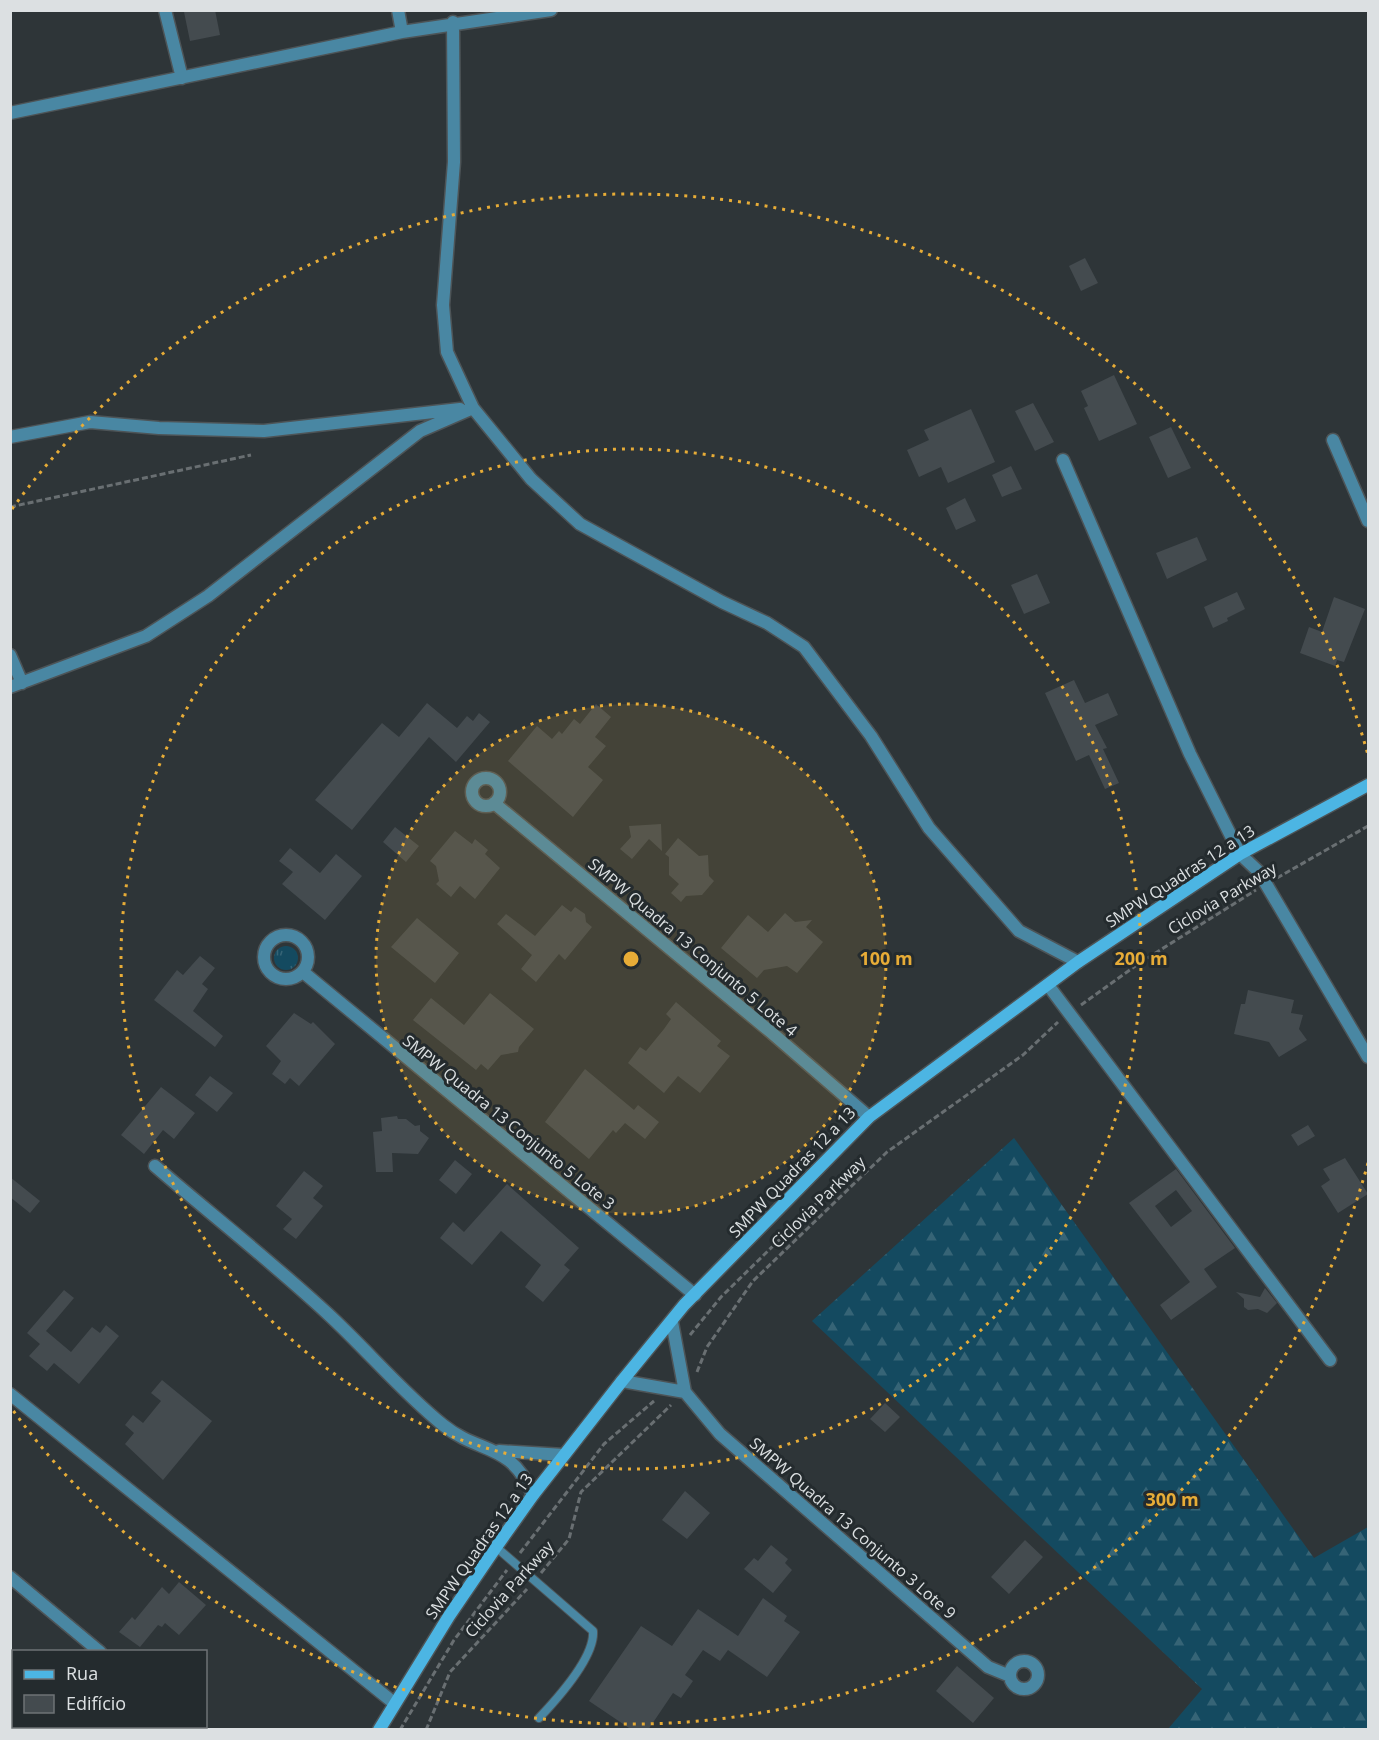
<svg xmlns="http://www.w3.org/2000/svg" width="1379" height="1740" font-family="'Open Sans',sans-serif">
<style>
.grass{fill:url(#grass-tufts)}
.forest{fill:url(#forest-firs)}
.building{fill:#444b4f;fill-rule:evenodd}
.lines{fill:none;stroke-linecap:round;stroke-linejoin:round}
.lane-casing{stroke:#4d5457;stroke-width:10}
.street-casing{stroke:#4d5457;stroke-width:15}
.secondary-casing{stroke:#4d5457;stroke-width:15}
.path{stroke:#696f72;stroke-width:3;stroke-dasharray:6 3;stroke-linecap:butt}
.lane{stroke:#4987a3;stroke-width:8}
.street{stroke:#4987a3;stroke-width:12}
.secondary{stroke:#4cb5e3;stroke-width:12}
.ring{fill:none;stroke:#e7ac37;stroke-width:3;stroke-dasharray:3 6}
.labels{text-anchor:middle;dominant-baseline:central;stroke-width:6;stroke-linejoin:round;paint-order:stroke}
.street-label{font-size:16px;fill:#dce0e2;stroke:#242b2e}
.centre{fill:#e7ac37;stroke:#242b2e;stroke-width:3}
.ring-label{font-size:18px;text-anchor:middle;font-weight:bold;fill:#e7ac37;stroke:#242b2e;stroke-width:6;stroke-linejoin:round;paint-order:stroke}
</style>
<defs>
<pattern id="grass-tufts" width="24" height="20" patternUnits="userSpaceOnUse" patternTransform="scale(1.5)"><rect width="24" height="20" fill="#144a60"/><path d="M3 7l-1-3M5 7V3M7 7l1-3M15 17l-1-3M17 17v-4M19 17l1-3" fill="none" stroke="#366476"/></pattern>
<pattern id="forest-firs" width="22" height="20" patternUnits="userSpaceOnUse" patternTransform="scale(1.5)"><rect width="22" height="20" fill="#144a60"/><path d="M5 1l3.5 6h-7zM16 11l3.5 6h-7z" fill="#366476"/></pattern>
</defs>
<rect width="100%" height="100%" fill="#2e3538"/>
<path class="grass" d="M274 958a12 12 0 1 1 24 0a12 12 0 1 1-24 0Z"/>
<path class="forest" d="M1014 1138 1314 1558 1368 1527V1729H1168L1202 1689 812 1321Z"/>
<path class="building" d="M194 10H215L220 35 190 41 184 12Z
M1085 258 1098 283 1081 291 1069 266Z
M1114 375 1137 424 1099 441 1084 408 1088 406 1081 391Z
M1033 403 1054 442 1035 451 1015 411Z
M971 409 995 462 948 483 941 467 919 477 907 450 929 440 924 430Z
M1171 427 1191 468 1168 478 1149 437Z
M1011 466 1022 489 1002 497 992 475Z
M965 498 976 521 956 530 946 508Z
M1197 537 1207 560 1167 579 1156 553Z
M1037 574 1050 603 1024 614 1011 585Z
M1237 592 1245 609 1227 618 1228 621 1213 628 1204 607Z
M1334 597 1365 609 1344 662 1337 660 1335 666 1300 653 1309 627 1322 632Z
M1074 680 1085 703 1108 693 1118 715 1095 725 1107 748 1103 749 1119 783 1105 789 1089 755 1076 761 1045 693Z
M427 703 457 728 467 716 473 721 479 713 490 722 456 762 429 737 352 830 315 800 382 723 399 737Z
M596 704 611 717 595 737 606 746 588 767 603 780 573 817 508 761 537 726 552 739 559 731 562 734 574 719 580 724Z
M661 824 662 851 649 839 632 859 620 849 631 837 629 826Z
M395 827 419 846 406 862 383 842Z
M455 831 472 844 475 839 488 850 485 854 500 868 475 899 460 886 451 897 436 884 439 881 436 866 430 861Z
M678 838 699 856 708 855 709 876 714 881 702 895 686 896 681 902 671 893 679 884 669 875V857L665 854Z
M290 848 320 873 336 854 362 876 325 920 282 884 293 872 279 861Z
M562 905 571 912 575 907 585 914 586 922 592 927 565 960 559 954 536 982 521 969 532 955 497 924 506 914 535 936Z
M785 913 795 922 812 920 806 927 823 942 797 973 787 966 764 970 757 978 721 948 748 915 768 932Z
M417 918 459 953 435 983 391 947Z
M200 956 215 968 202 984 208 989 193 1011 223 1036 215 1047 154 1000 177 970 183 975Z
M1248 990 1294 1000 1291 1013 1303 1015 1299 1029 1307 1040 1279 1057 1269 1042 1234 1034 1241 1004H1245Z
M490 993 534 1029 519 1047 518 1052 501 1055 488 1070 481 1064 476 1070 413 1020 431 998 464 1025Z
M676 1002 721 1041 717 1046 730 1056 700 1093 678 1076 664 1093 628 1063 640 1047 646 1051 664 1029 671 1019 666 1014Z
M294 1013 311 1024 313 1022 335 1044 299 1086 290 1078 285 1084 272 1074 281 1061 266 1046Z
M585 1069 634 1110 638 1105 659 1122 645 1139 625 1123 616 1133 613 1130 589 1159 545 1122Z
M210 1076 233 1093 217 1112 195 1095Z
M161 1087 195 1113 174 1139 163 1130 144 1154 121 1135Z
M397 1116 398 1119H406L415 1126 420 1125V1131L429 1138 418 1154 392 1153 393 1172H376L373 1132 382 1131 381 1118Z
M1308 1125 1315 1136 1298 1146 1291 1135Z
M1345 1158 1368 1194 1338 1213 1321 1186 1330 1180 1323 1169Z
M455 1160 472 1174 456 1194 439 1180Z
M1176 1169 1235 1248 1204 1269 1217 1287 1171 1320 1160 1305 1190 1282 1129 1203ZM1176 1190 1192 1211 1171 1227 1155 1206Z
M304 1171 323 1186 313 1198 323 1206 296 1239 283 1229 292 1219 276 1206Z
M10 1177 40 1201 30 1213 10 1197Z
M507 1184 579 1248 564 1265 570 1270 543 1302 525 1287 541 1265 501 1231 472 1265 440 1238 453 1222 464 1232Z
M1265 1288 1277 1303 1267 1313 1258 1309 1248 1310 1244 1307V1299L1236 1292 1260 1297Z
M64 1290 74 1298 46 1331 71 1352 92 1327 100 1333 106 1325 119 1336 79 1384 54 1363 47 1371 29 1356 40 1344 27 1333Z
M162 1380 212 1421 163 1480 125 1444 134 1433 125 1425 133 1415 143 1423 161 1401 151 1393Z
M885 1403 900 1417 885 1432 870 1419Z
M685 1491 710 1513 687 1539 662 1520Z
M1025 1540 1043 1557 1009 1594 991 1577Z
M771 1545 788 1559 785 1563 792 1570 773 1593 744 1569 754 1558 758 1561Z
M179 1582 206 1605 179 1635 165 1623 162 1627 158 1625 140 1647 119 1632 132 1617 135 1620 162 1587 169 1594Z
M763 1598 787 1616 784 1621 800 1632 767 1677 728 1650 720 1661 703 1650 685 1675 693 1681 681 1698 673 1693 648 1730H632L589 1701 641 1626 672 1646 698 1609 738 1636Z
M957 1666 994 1698 973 1723 936 1691Z"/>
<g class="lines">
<g class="lane-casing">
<path id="lane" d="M496 1547 593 1631C595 1657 557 1699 539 1718"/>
</g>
<g class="street-casing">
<path id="street" d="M165 10 182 78
M398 10 402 32
M453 22 454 162 443 305 447 352 473 408 531 479 580 524 722 602 767 623 804 647 871 736 929 828 1019 931 1078 962
M10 113 402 32 551 10
M10 437 90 422 159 428 264 431 460 409
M1333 440 1368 521
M1063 460 1190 754 1240 854 1258 871 1266 884 1368 1057
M10 655 22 683
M10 687 146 636 208 596 420 431 473 408
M472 792a14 14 0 1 1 28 0a14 14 0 1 1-28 0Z
M494 803 772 1033 869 1117
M264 957a22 22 0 1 1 44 0a22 22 0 1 1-44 0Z
M303 972 695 1295
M1048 985 1330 1360
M155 1166C212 1215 273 1263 328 1314 367 1350 402 1392 443 1425 480 1455 510 1441 533 1495
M672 1322 685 1392 720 1434 988 1667 1010 1676
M622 1381 685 1392
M10 1394 394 1703
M499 1451 564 1455
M10 1577 100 1652
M1010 1675a14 14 0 1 1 28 0a14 14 0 1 1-28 0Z
M191 1726 195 1730"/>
</g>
<g class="secondary-casing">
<path id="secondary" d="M379 1730 449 1616 496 1547 533 1495 622 1381 684 1305 869 1117 1078 962 1240 854 1368 785"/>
</g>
<path class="path" d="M10 507 251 455
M1277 878 1368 826
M1081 1005 1141 962 1256 890
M690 1335 721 1297 826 1194
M697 1372 707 1347 753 1281 887 1152 1023 1055 1058 1022
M520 1553 604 1444 654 1401
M541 1573 569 1539 581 1492 671 1405
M400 1730 454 1640 507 1570
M426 1730 450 1672 527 1589"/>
<use href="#lane" class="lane"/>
<use href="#street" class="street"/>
<use href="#secondary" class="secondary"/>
</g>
<circle cx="631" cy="959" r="255" fill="#e7ac37" fill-opacity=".12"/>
<g class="ring">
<circle cx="631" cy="959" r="255"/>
<circle cx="631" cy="959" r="510"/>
<path d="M1368 1163A765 765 0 0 1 12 1409M12 509A765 765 0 0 1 1368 755"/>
</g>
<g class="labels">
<g class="street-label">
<text transform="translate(1180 876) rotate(-33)">SMPW Quadras 12 a 13</text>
<text transform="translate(1222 898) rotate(-31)">Ciclovia Parkway</text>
<text transform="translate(693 947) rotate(40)">SMPW Quadra 13 Conjunto 5 Lote 4</text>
<text transform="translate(509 1122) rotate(39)">SMPW Quadra 13 Conjunto 5 Lote 3</text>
<text transform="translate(792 1172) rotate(-46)">SMPW Quadras 12 a 13</text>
<text transform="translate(818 1202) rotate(-44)">Ciclovia Parkway</text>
<text transform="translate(853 1528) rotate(41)">SMPW Quadra 13 Conjunto 3 Lote 9</text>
<text transform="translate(479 1546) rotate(-55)">SMPW Quadras 12 a 13</text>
<text transform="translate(509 1589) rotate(-48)">Ciclovia Parkway</text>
</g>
</g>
<circle cx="631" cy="959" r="9" class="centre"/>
<g class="ring-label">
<text x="886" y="965">100 m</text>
<text x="1141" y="965">200 m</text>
<text x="1172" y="1506">300 m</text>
</g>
<rect width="1379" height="1740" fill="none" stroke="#dce0e2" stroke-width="24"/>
<rect x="12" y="1650" width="195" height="78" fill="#242b2e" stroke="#6e7376" stroke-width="1.5"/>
<rect x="24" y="1670" width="30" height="9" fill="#4cb5e3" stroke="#6e7376" stroke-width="1.5"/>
<text x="66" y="1680" font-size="18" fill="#dce0e2">Rua</text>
<rect x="24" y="1695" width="30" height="18" fill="#444b4f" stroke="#6e7376" stroke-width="1.5"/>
<text x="66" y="1710" font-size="18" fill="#dce0e2">Edifício</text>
</svg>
